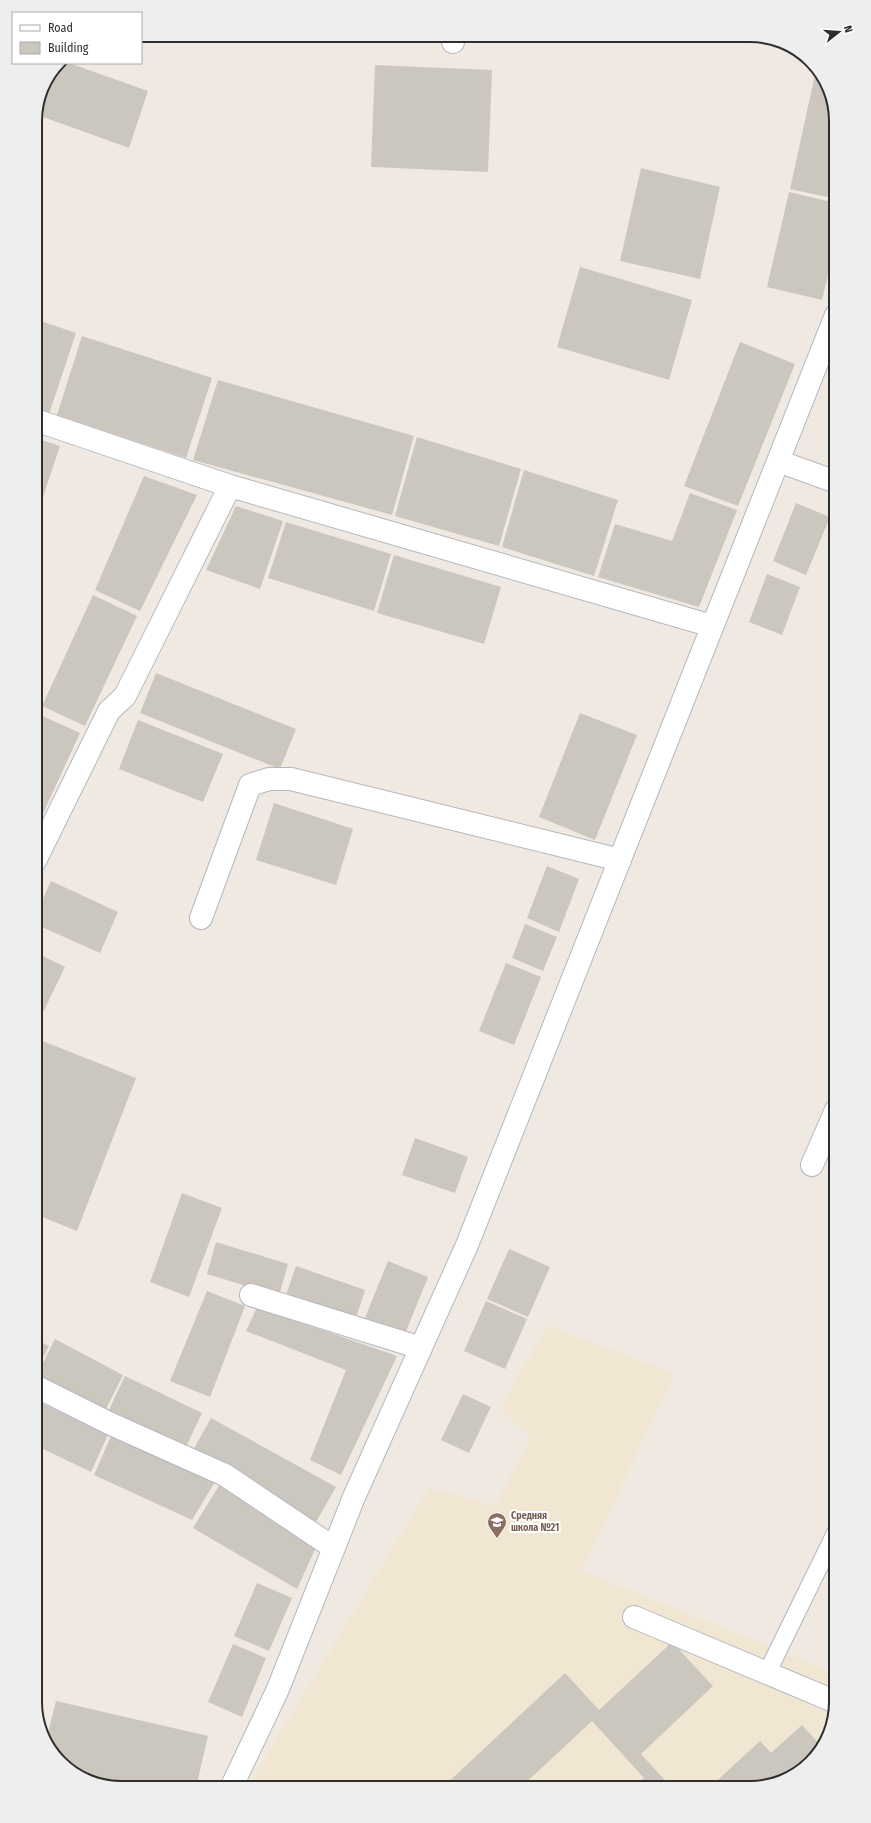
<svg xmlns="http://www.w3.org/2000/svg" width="871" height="1823" font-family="'Fira Sans Condensed',sans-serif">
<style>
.education{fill:#f0e6d1}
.building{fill:#cbc7bf}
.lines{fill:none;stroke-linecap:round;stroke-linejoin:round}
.service-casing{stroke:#b4b7c1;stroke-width:19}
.minor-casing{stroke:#b4b7c1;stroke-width:24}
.service{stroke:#fff;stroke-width:17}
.minor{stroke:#fff;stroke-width:22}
.labels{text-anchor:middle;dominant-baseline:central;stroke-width:4;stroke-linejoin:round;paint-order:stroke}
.education-label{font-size:10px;font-weight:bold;fill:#785e54;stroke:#fff;text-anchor:start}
.rim{fill:none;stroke:#2e2e2e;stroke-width:2}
</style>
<rect width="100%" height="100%" fill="#efe9e1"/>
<path class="education" d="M547 1326 674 1373 582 1571 836 1673V1703L821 1750 783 1782 750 1788H247L429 1488 495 1506 531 1437 500 1409Z"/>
<path class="building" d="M58 63H69L148 91 129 148 35 114 42 88Z
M375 65 492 70 488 172 371 167Z
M816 70 830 88 836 121V199L790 189Z
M641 168 720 187 700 279 620 261Z
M789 192 836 203V242L822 300 767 287Z
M580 267 692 300 669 380 557 347Z
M35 319 76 333 49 414 35 410Z
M82 336 212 378 186 458 57 415Z
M740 342 795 364 738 506 684 486Z
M218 380 414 436 392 515 193 460Z
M417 437 521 469 499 546 395 516Z
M35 438 60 446 35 521Z
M524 470 618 500 594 576 502 547Z
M144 476 197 495 140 611 95 590Z
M690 493 737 510 699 607 598 577 615 524 672 541Z
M796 503 830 517 806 575 773 561Z
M236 506 283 521 260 589 206 570Z
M286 522 391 554 374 611 268 578Z
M394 555 501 587 484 644 377 613Z
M767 574 800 587 782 635 749 622Z
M93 595 137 616 85 726 42 706Z
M156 673 296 729 280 769 140 713Z
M580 713 637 735 595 840 539 817Z
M38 714 80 733 35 831V721Z
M138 720 223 754 203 802 119 769Z
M274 803 353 829 336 885 256 860Z
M547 866 579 879 559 932 527 918Z
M51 881 118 912 100 953 35 924V916Z
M525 924 557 937 543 971 512 958Z
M35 952 65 967 35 1029Z
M506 963 541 977 514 1045 479 1031Z
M35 1038 136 1078 77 1231 35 1214Z
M415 1138 468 1157 455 1193 402 1175Z
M182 1193 222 1208 189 1297 150 1282Z
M216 1242 288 1264 279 1296 207 1274Z
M509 1249 550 1267 528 1317 487 1299Z
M388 1261 428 1277 403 1339 363 1323Z
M296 1266 365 1290 355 1321 285 1298Z
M207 1291 245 1306 210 1397 170 1381Z
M486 1301 527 1319 505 1369 464 1351Z
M257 1307 397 1356 341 1475 310 1460 346 1370 246 1331Z
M35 1339 49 1346 35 1373Z
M55 1339 123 1375 104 1413 35 1379Z
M125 1376 202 1413 184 1451 107 1414Z
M463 1394 491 1407 469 1453 441 1440Z
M35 1400 108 1435 91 1472 35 1445Z
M211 1418 336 1487 316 1522 192 1452Z
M111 1436 215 1482 192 1520 94 1475Z
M220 1484 317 1545 297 1589 193 1528Z
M257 1583 292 1598 269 1651 234 1636Z
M672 1642 713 1686 641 1754 672 1788H633L644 1778 592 1721 520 1788H442L565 1673 599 1710Z
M233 1644 266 1658 242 1717 208 1702Z
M56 1701 208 1736 196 1788H115L69 1770 46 1741Z
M802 1725 822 1747 821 1750 783 1782 750 1788H709L760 1741 771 1753Z"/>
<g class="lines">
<g class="service-casing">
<path id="service" d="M767 1673 836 1532"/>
</g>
<g class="minor-casing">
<path id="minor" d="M453 42 454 35
M35 420 230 486
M778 461 836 482
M35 861 109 711 125 696 230 486 712 626
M201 918 250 785 269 779H291L620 860
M812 1165 836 1110
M251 1295 421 1348
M35 1386 111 1424 225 1475 334 1548
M634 1617 836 1702
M231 1788 278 1689 354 1497 467 1245 836 315"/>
</g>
<use href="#service" class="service"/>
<use href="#minor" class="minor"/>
</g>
<defs>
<g id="school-pin" transform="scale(1)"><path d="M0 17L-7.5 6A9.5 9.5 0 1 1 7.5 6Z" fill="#8d6e63" stroke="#fff"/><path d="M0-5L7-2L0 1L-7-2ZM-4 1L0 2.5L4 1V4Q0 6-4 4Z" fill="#fff"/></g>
</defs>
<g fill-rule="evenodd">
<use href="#school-pin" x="497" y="1522"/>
</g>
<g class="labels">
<g class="education-label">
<text x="511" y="1516">Средняя<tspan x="511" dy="12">школа №21</tspan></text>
</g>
</g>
<path d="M0 0H871V1823H0ZM121 42H750A79 79 0 0 1 829 121V1702A79 79 0 0 1 750 1781H121A79 79 0 0 1 42 1702V121A79 79 0 0 1 121 42Z" fill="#eee" fill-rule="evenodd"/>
<path class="rim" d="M121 42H750A79 79 0 0 1 829 121V1702A79 79 0 0 1 750 1781H121A79 79 0 0 1 42 1702V121A79 79 0 0 1 121 42Z"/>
<rect x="12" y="12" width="130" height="52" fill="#ffffff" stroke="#ababab"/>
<rect x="20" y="25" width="20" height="6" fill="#ffffff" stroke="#ababab"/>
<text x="48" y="32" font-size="12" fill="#2e2e2e">Road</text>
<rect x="20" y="42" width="20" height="12" fill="#cbc7bf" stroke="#ababab"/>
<text x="48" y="52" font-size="12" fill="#2e2e2e">Building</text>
<g transform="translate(839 32) rotate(73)" stroke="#ffffff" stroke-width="3" paint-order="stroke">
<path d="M0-3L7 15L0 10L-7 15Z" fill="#2e2e2e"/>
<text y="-6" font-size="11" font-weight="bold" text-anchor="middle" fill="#2e2e2e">N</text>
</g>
</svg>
